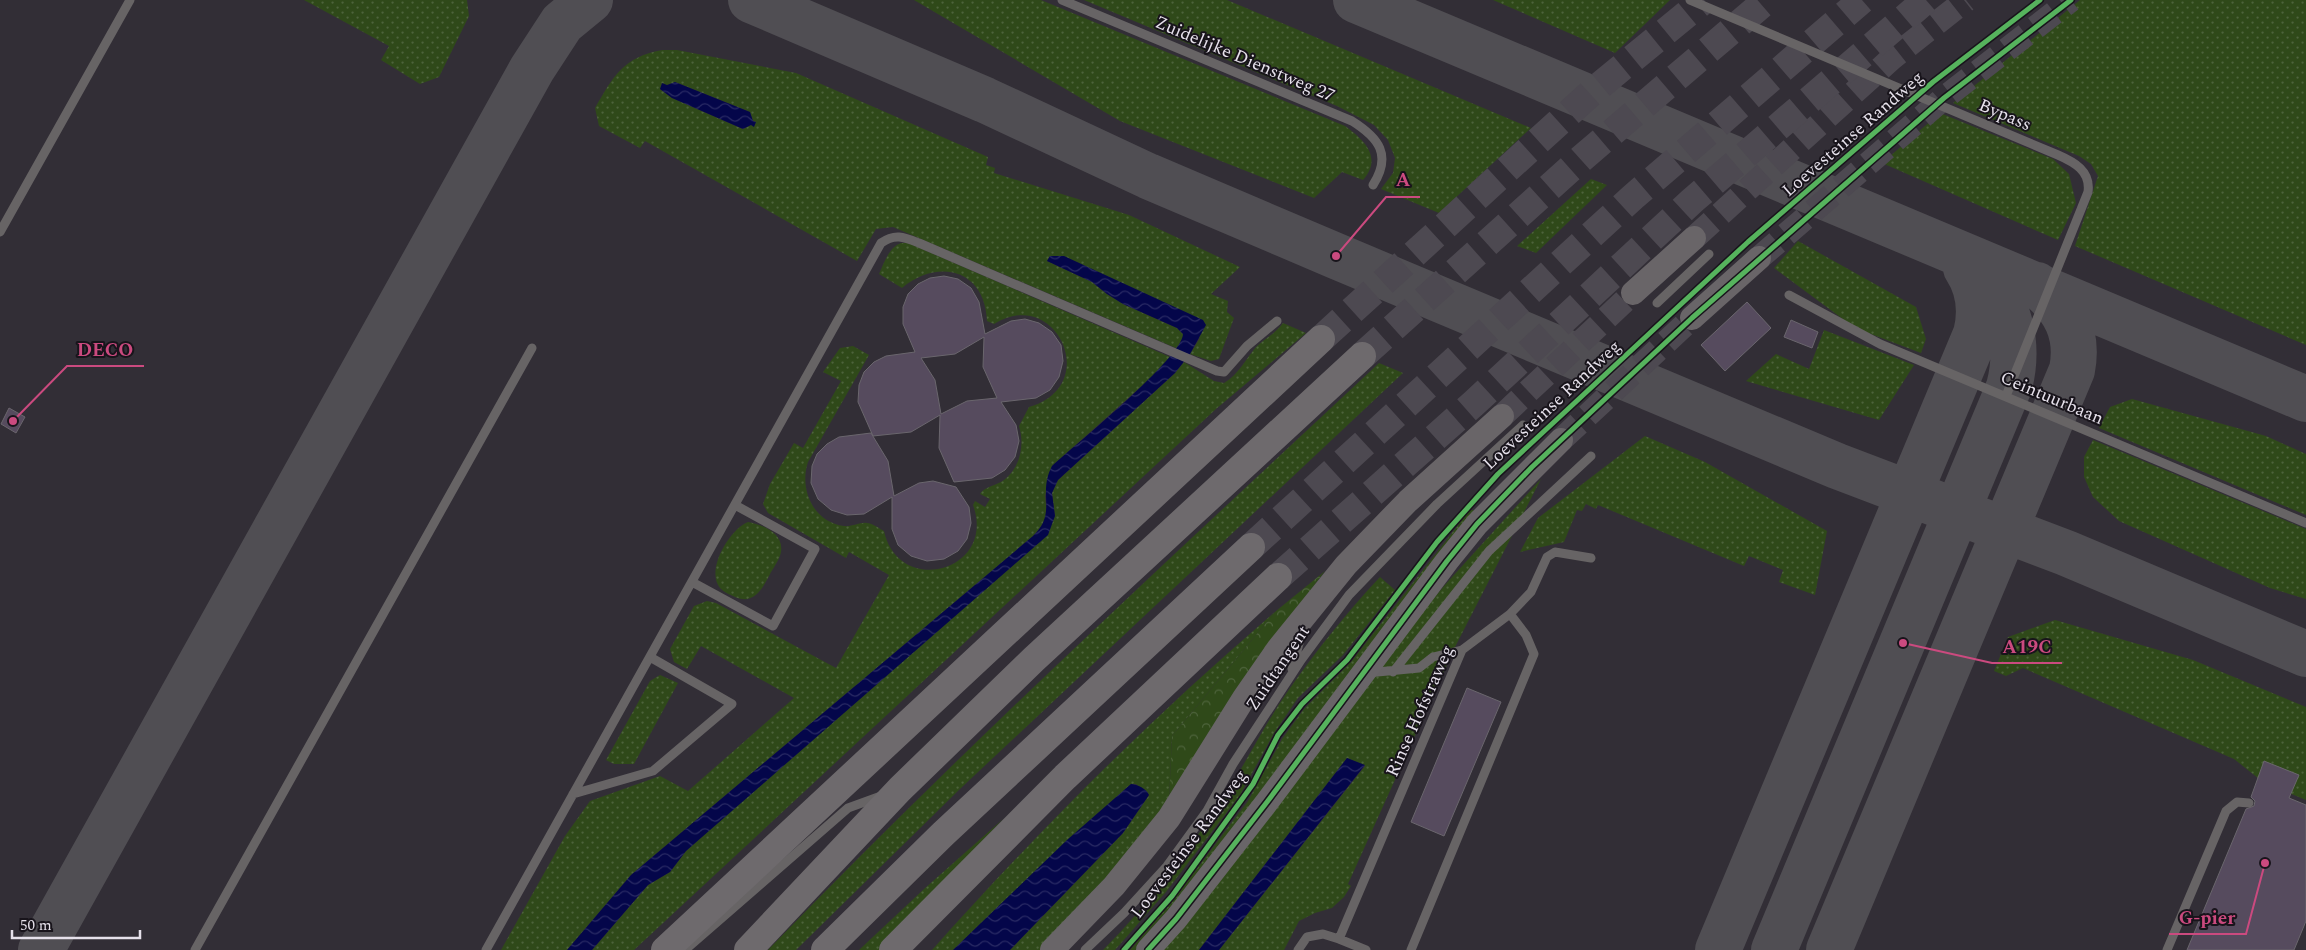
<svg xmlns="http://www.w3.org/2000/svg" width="2306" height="950" font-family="Spectral,serif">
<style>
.grass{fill:url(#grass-dots);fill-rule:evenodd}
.forest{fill:url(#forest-crowns)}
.water{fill:url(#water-waves)}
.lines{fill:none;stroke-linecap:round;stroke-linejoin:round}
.taxiway{stroke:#504e53;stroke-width:46}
.building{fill:#564b5e;stroke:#6a666d;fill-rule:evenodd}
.secondary-tunnel{stroke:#4d4951;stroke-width:24;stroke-dasharray:24 12;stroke-linecap:butt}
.highway-tunnel{stroke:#4d4951;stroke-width:28;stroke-dasharray:28 14;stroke-linecap:butt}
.lane{stroke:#676465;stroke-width:9}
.secondary{stroke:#696568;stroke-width:24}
.highway{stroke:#6e6a6d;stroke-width:28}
.cycleway-casing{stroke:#18141b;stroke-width:8}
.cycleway{stroke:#56b35d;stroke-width:5}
.labels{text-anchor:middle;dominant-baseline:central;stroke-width:4;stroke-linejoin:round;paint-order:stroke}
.street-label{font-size:18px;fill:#e6e1eb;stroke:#18141b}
.leader{fill:none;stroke:#cb4a7f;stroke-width:2}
.callout-dot{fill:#cb4a7f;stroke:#18141b;stroke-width:2}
.callout-label{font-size:19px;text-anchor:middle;font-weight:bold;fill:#cb4a7f;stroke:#18141b;stroke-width:4;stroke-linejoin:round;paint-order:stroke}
</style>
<defs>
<pattern id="grass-dots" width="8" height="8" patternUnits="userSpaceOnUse" patternTransform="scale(1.25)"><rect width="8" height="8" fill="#2f4919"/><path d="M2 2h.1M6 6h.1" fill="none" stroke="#4d633b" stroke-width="1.8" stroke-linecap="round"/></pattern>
<pattern id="forest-crowns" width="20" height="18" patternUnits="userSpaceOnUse" patternTransform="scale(1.25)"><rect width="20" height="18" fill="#2f4919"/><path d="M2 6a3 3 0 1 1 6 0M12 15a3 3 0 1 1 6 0" fill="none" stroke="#4d633b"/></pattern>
<pattern id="water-waves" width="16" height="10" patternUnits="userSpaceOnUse" patternTransform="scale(1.25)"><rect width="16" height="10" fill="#04064a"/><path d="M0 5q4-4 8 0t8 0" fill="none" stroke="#292a64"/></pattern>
</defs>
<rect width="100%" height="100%" fill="#322e36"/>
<path class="grass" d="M304 0H467L469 16 439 77 420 84 381 60 389 46Z
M914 0H1041L1345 126C1364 140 1383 157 1363 180L1342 172 1314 198 1120 121Z
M1084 0H1227L1531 128 1439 213 1381 189 1393 173 1395 158 1388 140 1374 125 1337 106Z
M1493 0H1670L1615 53Z
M2080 0H2306V345L2075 246 2098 176 2091 164 2079 156 1953 103Z
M662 50H677L796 73 988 157 986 165 995 168 994 173 1129 215 1240 267 1211 294 1228 301 1227 312 1234 318 1219 359 1211 361 1190 354 1200 338 1064 256H1050L1047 261 1092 282 1107 294 1123 304 1177 328 1183 334V341L1176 348 893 227 876 229 857 261 645 141 640 148 599 126 595 108C613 77 623 57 662 50ZM675 82 750 112 753 121 756 122 743 129 672 98 660 89Z
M1940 113 2053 159 2069 174 2076 203 2058 240 1882 163Z
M1591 179 1607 185 1536 253 1517 246Z
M1798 241 1916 307 1926 339 1921 353 1855 328 1774 268Z
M901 243H908L1170 357 1163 367 1052 466 1045 496 1047 514 1045 522 1033 536 631 875 567 950H501L565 836 590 801 660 776 688 791 794 698 701 646 687 669 674 662 670 649 694 606 707 601 716 603 836 668 889 575 849 552 846 558 768 513 763 504 770 484 794 443 803 448 841 381 823 372 840 348 853 346 869 355 808 462C799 489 813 522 844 526 852 527 860 522 867 523 872 523 880 529 884 531 899 598 997 571 973 505L975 501 985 507 990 499 980 494C985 486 996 486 1004 480 1020 468 1025 445 1019 426L1029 407C1103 386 1056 285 994 324L987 321C985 269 938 258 902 288L879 274C884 263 889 247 901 243Z
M1283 323 1306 333 1216 409 634 950H592L648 885 670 872 686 851 1055 516 1052 493 1058 480 1175 373 1184 362 1214 381 1224 383C1239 374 1245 360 1256 347 1265 338 1274 335 1283 323Z
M1824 330 1914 365 1879 420 1746 381 1776 354 1809 369Z
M1379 363 1403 373 960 789 796 950H768C964 747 1173 556 1379 363Z
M2132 399 2266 436 2306 454V515L2099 428 2110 407Z
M1645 436 1705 462 1827 531 1815 595 1779 582 1783 570 1749 556 1744 566 1598 505 1596 509 1586 504 1582 511 1577 510 1564 542 1520 552 1538 518Z
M2093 440 2306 529V599L2270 588 2119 521 2093 497 2084 477V457Z
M1541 479 1454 649 1348 884 1351 886 1344 897 1332 908 1315 913 1299 921 1284 950H1219L1365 766 1347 758 1199 950H1159L1376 667 1444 586Z
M1470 510H1474L1254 805 1138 950H1130L1174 899 1248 801 1282 739 1304 709 1351 662Z
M748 522C763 525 784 533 781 552 780 558 775 566 771 572 763 588 754 607 733 596 728 594 724 592 720 588 705 570 730 529 748 522Z
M1380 577 1395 590 1343 655 1298 698 1274 733 1240 795 1166 892 1115 950H1103C1150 903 1191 847 1227 792 1248 759 1265 724 1288 691 1316 651 1347 612 1380 577Z
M1276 611 1172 736 1169 801 1138 842 1061 930 1040 950H1010L1123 833 1149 795 1136 784H1131L1068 840 953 950H932C1039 830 1153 716 1276 611Z
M2055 620 2193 660 2306 707V800L2263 782 2234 759 2023 668 2006 676 1994 671 2008 637Z
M660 675 678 683 634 764H614L606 760 650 681Z
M1003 819 880 950H859L924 889Z"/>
<path class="forest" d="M1325 571 1248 673 1169 801 1172 736 1276 611Z"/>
<path class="water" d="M675 82 750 112 753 121 756 122 754 127 751 125 743 129 672 98 660 89 662 83 667 85Z
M1050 256H1064L1203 320 1206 325 1190 354 1175 373 1058 480 1052 493 1055 516 1048 535 686 851 670 872 648 885 592 950H567L631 875 1033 536C1058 512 1037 494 1052 466 1074 446 1183 357 1183 334L1177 328 1123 304 1107 294 1092 282 1047 261Z
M1347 758 1365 765 1219 950H1199Z
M1131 784C1137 784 1147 789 1149 795L1123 833 1010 950H953L1067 840Z"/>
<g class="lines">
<path class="taxiway" d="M751 0 985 100 1148 176 1336 256 1837 466 2066 553 2306 654
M1356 0 2306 399
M41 950 532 69 562 23 590 0
M1718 950 1976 334C1982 310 1979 288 1966 268
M1774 950 2009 387C2022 338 2006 287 1964 257
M1829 950 2072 370C2079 334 2065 307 2037 285"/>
</g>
<path class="building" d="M944 276 958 279 971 288 979 302 985 334 1011 321 1025 319 1039 323 1052 332 1061 345 1063 361 1059 377 1050 390 1036 398 1001 402 1016 425 1019 441 1015 457 1005 470 992 478 954 482 939 448 940 415 911 432 873 436 858 402 859 385 864 372 874 362 886 356 915 352 903 324V307L908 294 918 284 930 278ZM984 337 983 367 997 398 967 401 941 414 935 380 921 358 955 354Z
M1747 302 1771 328 1725 371 1701 345Z
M1791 320 1818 332 1812 348 1784 337Z
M9 408 25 417 16 433 1 424Z
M871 433 888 461 894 496 919 483 933 481 956 487 969 507 971 523 967 539 958 551 944 559 927 561 911 556 898 545 892 529V497L864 514 847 515 831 510 818 499 811 483 812 466 817 454 827 444 839 437Z
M1467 688 1501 702 1444 836 1411 822Z
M2264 761 2299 775 2289 798 2306 805V921L2294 950H2187L2246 809 2254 806 2255 801 2251 797Z"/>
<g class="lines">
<path class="secondary-tunnel" d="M1694 238 1891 59 1966 0
M1759 258 1944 98 2071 0
M1502 416 1633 293
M1561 440 1692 318"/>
<path class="highway-tunnel" d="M1321 339 1592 92 1704 0
M1362 356 1581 159 1767 0
M1251 547 1633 197 1862 0
M1278 577 1473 404 1693 200 1926 0"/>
<path class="lane" d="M1062 0 1352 121C1379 138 1392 155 1373 185
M1690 0 2058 155C2074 162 2091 171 2088 192L2006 396
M0 232 130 0
M1789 295 1880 344 2306 523
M1657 303 1709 254
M692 582 773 626 815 549 735 505
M1292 669 1303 629
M1393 672 1489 551 1591 456
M1367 673 1419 668 1433 657 1462 650
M573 794 653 771 732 704 650 657
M1339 939 1366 950
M195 950 532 348
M486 950 881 243C895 233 904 237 919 243L1217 371 1224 372 1247 346 1277 321
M685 950 848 808 881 796
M1085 950 1124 913 1167 866 1207 811 1233 764 1301 660 1349 595 1437 504 1523 425
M1298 950 1307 937 1323 934 1339 939 1462 650 1510 614 1531 592 1547 557 1555 552 1591 558
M1411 950 1534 654 1526 635 1510 614
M2167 950 2226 811 2237 802 2249 803"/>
<path class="secondary" d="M1633 293 1694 238
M1692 318 1759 258
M1052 950 1114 886 1169 818 1244 698 1278 649 1346 565 1408 501 1502 416
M1148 950 1176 919 1267 802 1447 561 1477 524 1561 440"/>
<path class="highway" d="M665 950 1321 339
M748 950 900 789 1034 659 1362 356
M825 950 943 834 1251 547
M893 950 1065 777 1278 577"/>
<g class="cycleway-casing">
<path id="cycleway" d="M1124 950 1172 896 1253 784 1278 735 1302 704 1347 660 1437 542 1498 474 1748 242 1933 82 2040 0
M1148 950 1176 919 1267 802 1447 561 1477 524 1532 467 1692 318 1944 98 2071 0"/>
</g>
<use href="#cycleway" class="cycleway"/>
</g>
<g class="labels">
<g class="street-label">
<text transform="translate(1245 59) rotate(23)">Zuidelijke Dienstweg 27</text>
<text transform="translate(2005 115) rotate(23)">Bypass</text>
<text transform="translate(1853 134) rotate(-41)">Loevesteinse Randweg</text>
<text transform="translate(2052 398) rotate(23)">Ceintuurbaan</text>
<text transform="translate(1552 405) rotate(-43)">Loevesteinse Randweg</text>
<text transform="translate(1278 668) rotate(-56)">Zuidtangent</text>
<text transform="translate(1420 711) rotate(-66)">Rinse Hofstraweg</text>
<text transform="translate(1189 844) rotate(-53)">Loevesteinse Randweg</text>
</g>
</g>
<path class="leader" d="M1336 256L1386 197H1420M13 421L67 366H144M1903 643L1992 663H2062M2265 863L2246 934H2169"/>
<g class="callout-dot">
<circle cx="1336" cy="256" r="5"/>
<circle cx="13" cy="421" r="5"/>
<circle cx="1903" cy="643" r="5"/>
<circle cx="2265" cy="863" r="5"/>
</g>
<g class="callout-label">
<text x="1403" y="186">A</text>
<text x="105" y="356">DECO</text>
<text x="2027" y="653">A19C</text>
<text x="2207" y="924">G-pier</text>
</g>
<path d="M12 930v8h128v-8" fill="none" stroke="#e6e1eb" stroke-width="2.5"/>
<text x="20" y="930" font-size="15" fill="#e6e1eb" stroke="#18141b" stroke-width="4" paint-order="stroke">50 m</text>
</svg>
